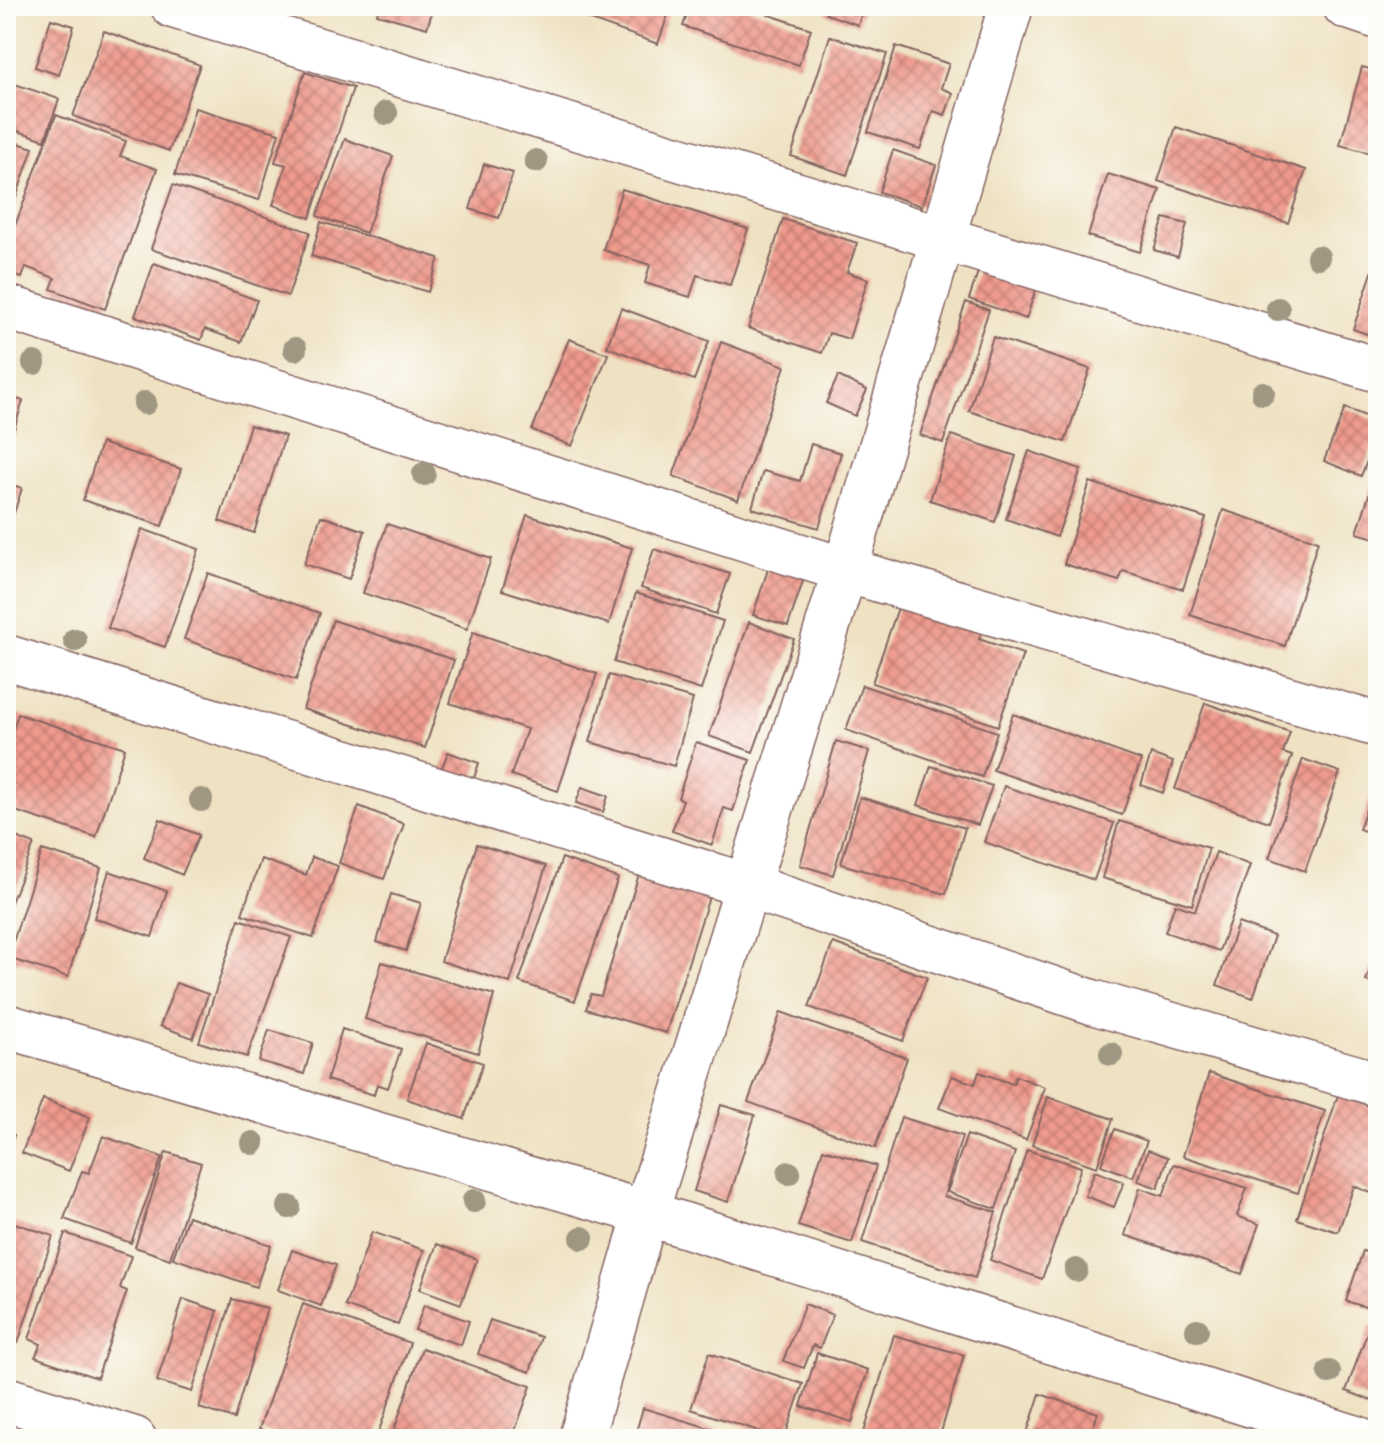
<svg xmlns="http://www.w3.org/2000/svg" width="1384" height="1445" font-family="Kalam,sans-serif">
<style>
.building{fill:url(#building-cross-hatch)}
.lines{fill:none;stroke-linecap:round;stroke-linejoin:round}
.minor-casing{stroke:#846360;stroke-width:47}
.minor{stroke:#fff;stroke-width:44}
.tree{fill:#a09783}
</style>
<defs>
<pattern id="building-cross-hatch" width="8" height="8" patternUnits="userSpaceOnUse" patternTransform="scale(2)"><rect width="8" height="8" fill="#ef9a8d"/><path d="M0 0l8 8M0 8l8-8" fill="none" stroke="#c47d73"/></pattern>
</defs>
<rect width="100%" height="100%" fill="#fdfcf7"/>
<filter id="ink" filterUnits="userSpaceOnUse"><feTurbulence type="fractalNoise" baseFrequency=".0125" numOctaves="2"/><feDisplacementMap in="SourceGraphic" scale="16" xChannelSelector="R" yChannelSelector="G"/><feConvolveMatrix kernelMatrix="1 2 1 2 8 2 1 2 1" color-interpolation-filters="sRGB"/></filter>
<filter id="wash" filterUnits="userSpaceOnUse"><feTurbulence type="fractalNoise" baseFrequency=".006" numOctaves="4" result="noise"/><feDisplacementMap in="SourceGraphic" scale="32" xChannelSelector="R" yChannelSelector="G"/><feGaussianBlur stdDeviation="1.8" result="paint"/><feColorMatrix in="noise" values="0 0 0 0 0 0 0 0 0 0 0 0 0 0 0 0 0 1.4 0 .05"/><feComposite in="paint" operator="in"/></filter>
<g filter="url(#wash)">
<rect width="100%" height="100%" fill="#efe2c3"/>
<g id="blocks">
<path class="building" d="M379 6H434L427 28 377 14Z
M577 6H671L658 44 574 14Z
M690 6H743L811 29 799 65 683 26Z
M829 6H864L858 25 826 14Z
M51 19 74 26 59 75 35 67Z
M104 31 200 65 169 151 73 116Z
M830 36 887 54 847 175 791 156Z
M896 46 949 64 941 88 953 93 945 115 933 111 920 149 868 132Z
M1362 67 1378 71V155L1340 145Z
M305 72 353 88 310 218 273 205 286 165 275 162Z
M6 81 59 99 45 140 6 127Z
M195 108 279 133 259 200 175 175Z
M56 115 126 141 120 156 157 169 105 309 51 289 55 278 26 267 22 278 6 273V250Z
M1176 127 1306 170 1288 223 1158 181Z
M6 139 33 148 7 224H6Z
M345 139 393 156 366 233 317 216Z
M893 150 936 165 922 206 879 192Z
M484 164 513 173 499 218 470 209Z
M1108 174 1160 190 1140 252 1088 236Z
M173 185 310 232 288 296 151 249Z
M622 189 748 229 730 285 697 275 690 297 645 283 650 265 603 250Z
M1164 218 1187 224 1178 257 1154 250Z
M783 219 857 243 847 272 868 279 849 339 829 333 822 353 748 328Z
M321 222 439 258 428 292 311 256Z
M1378 255V338L1353 329Z
M154 263 257 300 241 342 205 329 201 340 135 316Z
M979 269 1036 289 1026 319 969 299Z
M966 302 989 310 943 443 920 435Z
M621 308 709 341 694 380 607 347Z
M993 337 1090 369 1065 442 969 411Z
M569 339 608 354 572 446 532 430Z
M721 342 785 366 738 500 673 476Z
M838 376 867 390 855 416 826 403Z
M6 395 23 401 7 451H6Z
M1345 408 1378 421V434L1361 476 1324 461Z
M250 425 285 436 254 533 219 521Z
M951 435 1016 456 995 522 930 500Z
M101 443 181 469 162 526 83 500Z
M811 444 841 453 819 528 752 508 763 471 800 481Z
M1029 451 1081 469 1057 537 1006 519Z
M1378 466V539L1357 533Z
M1090 482 1206 518 1183 589 1123 571 1119 581 1064 564Z
M6 483 22 488 7 535 6 534Z
M1223 510 1318 541 1285 646 1190 615Z
M527 515 632 548 609 624 502 590Z
M321 516 365 531 349 579 304 564Z
M387 524 491 559 467 629 363 593Z
M142 529 199 549 165 647 108 628Z
M654 549 730 574 716 614 641 588Z
M770 563 805 575 788 626 753 615Z
M208 573 320 613 296 680 184 639Z
M636 593 723 621 701 690 614 662Z
M901 599 983 627 979 639 1023 654 998 726 872 683Z
M333 620 454 660 425 748 303 709Z
M749 622 794 639 753 752 709 736Z
M473 632 597 674 558 791 511 775 527 729 450 703Z
M609 675 693 699 674 766 590 742Z
M862 685 997 732 982 777 846 730Z
M1205 703 1290 732 1283 753 1292 756 1269 822 1175 789Z
M18 714 125 748 96 837 6 808V750Z
M1013 714 1141 760 1122 815 993 770Z
M836 741 869 751 833 875 800 865Z
M696 742 750 760 733 811 724 808 712 845 672 831 683 800 678 798Z
M448 752 479 763 473 781 441 770Z
M1151 754 1173 762 1163 793 1141 785Z
M1303 759 1340 772 1305 871 1269 858Z
M931 766 992 786 978 825 918 805Z
M1378 775V836L1359 829Z
M1004 786 1114 823 1094 880 984 842Z
M582 787 608 796 603 812 576 803Z
M860 797 965 828 946 894 841 864Z
M359 806 404 824 384 879 339 863Z
M160 819 199 835 182 875 144 858Z
M1119 821 1209 848 1192 905 1102 878Z
M6 833 34 844 6 915Z
M477 844 546 866 510 983 441 961Z
M42 850 101 868 68 977 8 958Z
M1216 852 1250 865 1219 951 1165 932 1175 904 1195 911Z
M312 857 338 866 313 938 242 914 261 859 306 875Z
M562 858 618 878 575 1001 519 982Z
M109 871 167 891 152 937 94 918Z
M640 871 710 894 666 1033 586 1009 591 994 601 996Z
M391 894 421 903 406 951 377 942Z
M239 919 291 937 247 1057 199 1042Z
M1238 923 1274 936 1253 998 1217 985Z
M833 943 927 977 903 1041 809 1007Z
M1378 948V985L1366 981Z
M382 962 494 995 478 1053 365 1019Z
M176 983 208 994 193 1038 160 1026Z
M781 1012 907 1058 875 1148 748 1102Z
M342 1029 401 1049 388 1088 377 1084 374 1095 327 1080Z
M269 1030 313 1043 304 1074 259 1061Z
M426 1043 483 1063 464 1119 407 1099Z
M979 1072 1013 1084 1016 1076 1045 1087 1026 1140 939 1108 952 1076 975 1084Z
M1209 1073 1325 1111 1298 1193 1183 1156Z
M1338 1095 1378 1109V1171L1371 1193 1354 1186 1338 1232 1297 1219Z
M1048 1097 1113 1119 1097 1167 1032 1145Z
M43 1099 90 1117 69 1171 22 1153Z
M721 1105 755 1115 728 1202 694 1191Z
M901 1117 962 1136 944 1196 996 1212 975 1278 862 1242Z
M1115 1129 1147 1141 1133 1177 1101 1165Z
M6 1133 14 1135 7 1159H6Z
M967 1135 1015 1152 996 1209 947 1192Z
M103 1136 162 1157 131 1243 64 1219 82 1171 89 1173Z
M823 1149 876 1166 852 1243 798 1226Z
M1027 1150 1081 1167 1042 1279 990 1260Z
M1148 1150 1168 1157 1158 1188 1138 1181Z
M166 1152 201 1163 170 1259 135 1247Z
M1174 1164 1247 1188 1237 1216 1259 1224 1242 1274 1125 1235 1140 1188 1163 1196Z
M1095 1171 1124 1182 1114 1207 1085 1196Z
M188 1216 271 1245 256 1287 173 1258Z
M6 1220 53 1236 18 1343 6 1338Z
M372 1232 424 1250 398 1325 345 1306Z
M65 1233 131 1256 120 1288 127 1291 97 1378 35 1357 41 1344 29 1339Z
M437 1244 477 1259 461 1304 420 1289Z
M292 1250 336 1265 321 1306 278 1290Z
M1363 1251 1378 1255V1311L1346 1301Z
M183 1299 218 1311 192 1392 157 1381Z
M232 1299 267 1308 234 1419 199 1408Z
M303 1304 410 1343 376 1439H286L259 1429Z
M805 1304 833 1315 820 1348 813 1345 804 1368 783 1361Z
M424 1305 469 1321 461 1345 415 1330Z
M490 1320 541 1337 530 1372 478 1354Z
M1370 1325 1378 1328V1403L1346 1391Z
M894 1335 964 1355 939 1439H862Z
M422 1348 531 1386 512 1439H391Z
M709 1353 803 1384 784 1439 691 1409Z
M817 1353 868 1370 852 1422 801 1406Z
M1040 1394 1098 1413 1089 1439H1025Z
M643 1408 742 1438V1439H634Z"/>
</g>
</g>
<g filter="url(#ink)">
<use href="#blocks" fill-opacity="0" stroke="#846360" stroke-width="2"/>
<g class="lines">
<g class="minor-casing">
<path id="minor" d="M173 6 1378 370
M1345 6 1378 17
M6 307 845 570 1378 725
M6 657 748 886 1092 1002 1378 1084
M6 1026 646 1213 1359 1439
M6 1399 134 1439
M581 1439 646 1213 845 570 1011 6"/>
</g>
<use href="#minor" class="minor"/>
</g>
<g class="tree">
<circle cx="386" cy="113" r="12"/>
<circle cx="536" cy="161" r="12"/>
<circle cx="1318" cy="257" r="12"/>
<circle cx="1278" cy="309" r="12"/>
<circle cx="295" cy="349" r="12"/>
<circle cx="34" cy="363" r="12"/>
<circle cx="1263" cy="393" r="12"/>
<circle cx="145" cy="403" r="12"/>
<circle cx="424" cy="474" r="12"/>
<circle cx="75" cy="640" r="12"/>
<circle cx="201" cy="800" r="12"/>
<circle cx="1111" cy="1054" r="12"/>
<circle cx="253" cy="1143" r="12"/>
<circle cx="789" cy="1173" r="12"/>
<circle cx="474" cy="1201" r="12"/>
<circle cx="289" cy="1207" r="12"/>
<circle cx="582" cy="1238" r="12"/>
<circle cx="1076" cy="1270" r="12"/>
<circle cx="1197" cy="1330" r="12"/>
<circle cx="1329" cy="1372" r="12"/>
</g>
</g>
<rect width="1384" height="1445" fill="none" stroke="#fdfcf7" stroke-width="32"/>
</svg>
